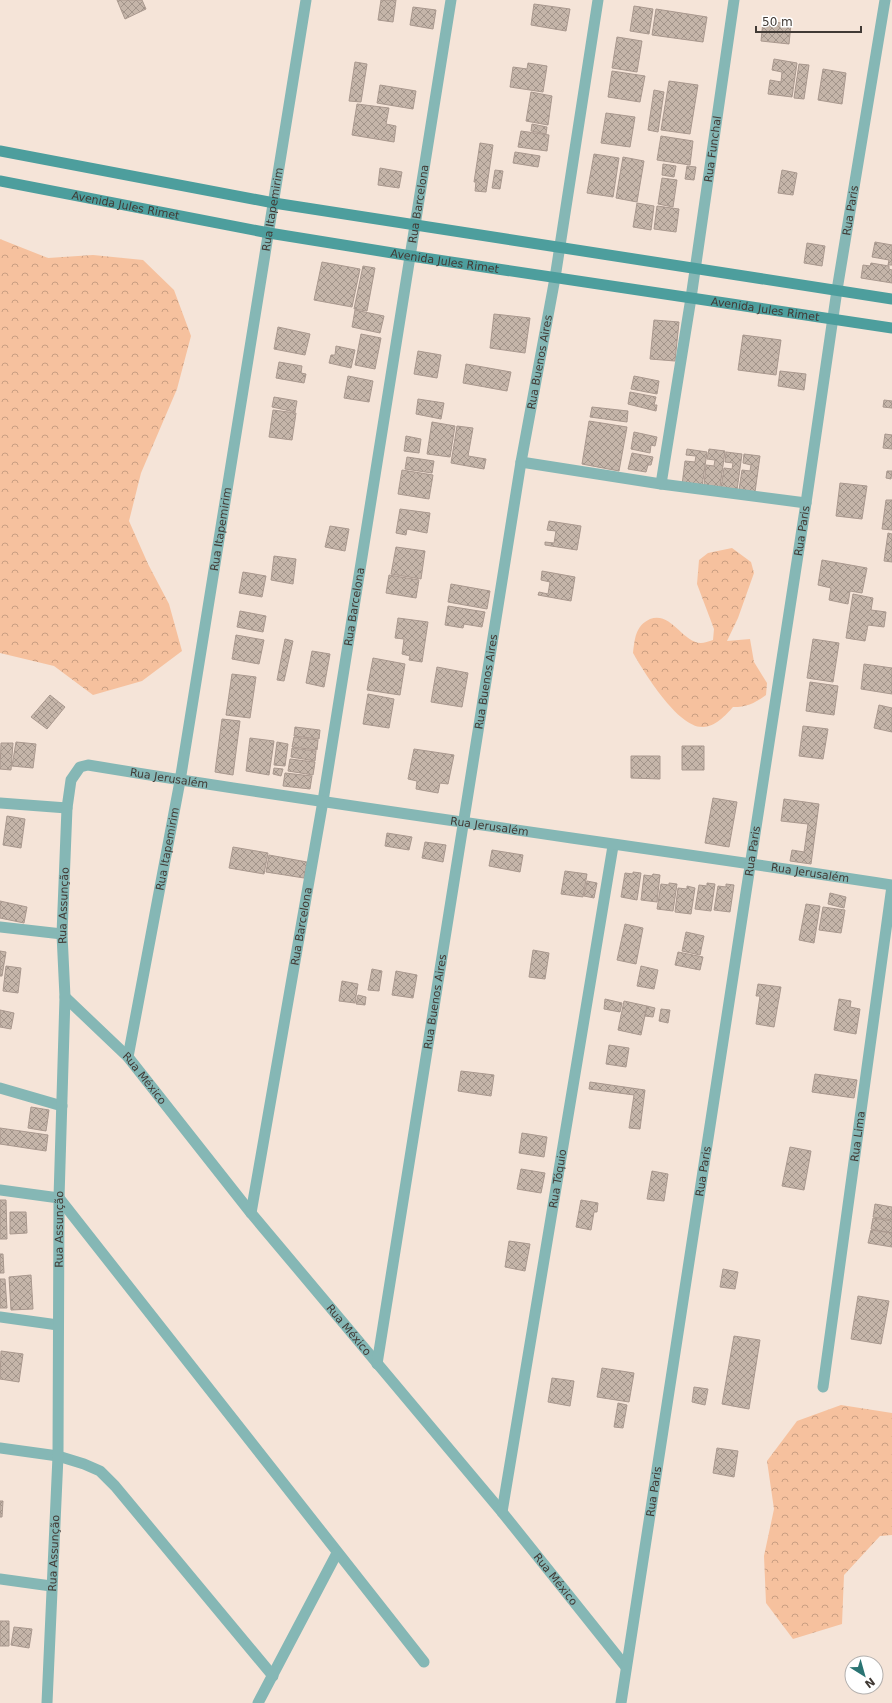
<svg xmlns="http://www.w3.org/2000/svg" width="892" height="1703" font-family="'DejaVu Sans',sans-serif">
<style>
.forest{fill:url(#forest-crowns)}
.building{fill:url(#building-cross-hatch);stroke:#a9988e}
.lines{fill:none;stroke-linecap:round;stroke-linejoin:round}
.minor{stroke:#85b7b5;stroke-width:11}
.secondary{stroke:#4d9e9d;stroke-width:11}
.labels{text-anchor:middle;dominant-baseline:central;stroke-width:4;stroke-linejoin:round;paint-order:stroke}
.street-label{font-size:11px;fill:#413a35;stroke:#fff}
</style>
<defs>
<pattern id="forest-crowns" width="20" height="18" patternUnits="userSpaceOnUse"><rect width="20" height="18" fill="#f6c19e"/><path d="M2 6a3 3 0 1 1 6 0M12 15a3 3 0 1 1 6 0" fill="none" stroke="#c99e82"/></pattern>
<pattern id="building-cross-hatch" width="8" height="8" patternUnits="userSpaceOnUse"><rect width="8" height="8" fill="#c5b5a9"/><path d="M0 0l8 8M0 8l8-8" fill="none" stroke="#a2948a"/></pattern>
</defs>
<rect width="100%" height="100%" fill="#f5e4d8"/>
<path class="forest" d="M0 239 48 258 93 255 143 260 174 290 191 336 177 389 141 473 129 521 148 564 169 604 182 651 142 681 93 695 54 666 0 653Z
M732 548 751 562 754 573 738 618 727 641 750 639 754 662 767 683 766 695C755 703 747 707 733 707 726 715 715 727 703 727 678 728 644 672 633 653 635 639 635 626 650 619 671 611 682 642 701 643 704 643 709 641 713 640L714 629 697 584 699 560 708 553Z
M841 1405 892 1413V1535L880 1536 844 1575 842 1624 793 1639 766 1603 764 1556 774 1509 767 1461 797 1421Z"/>
<path class="building" d="M117 0H142L146 9 125 19Z
M381 0H396L393 22 378 20Z
M534 4 570 9 566 31 531 25Z
M634 6 653 9 649 34 630 31Z
M413 7 436 10 433 29 410 25Z
M656 9 707 17 703 42 652 35Z
M763 21 791 24 789 44 761 41Z
M617 37 642 41 637 72 612 68Z
M774 59 797 63 792 97 768 94 770 80 781 82 782 72 772 70Z
M355 62 367 64 361 102 349 101Z
M528 63 547 66 543 92 510 87 513 67 527 69Z
M799 64 809 65 804 99 794 98Z
M823 69 846 73 842 104 818 100Z
M612 71 645 76 640 102 608 97Z
M669 81 698 85 690 134 661 130Z
M380 85 416 91 413 109 377 103Z
M654 90 664 92 658 132 648 130Z
M531 92 552 96 548 125 526 121Z
M357 104 389 108 386 124 396 126 394 142 352 135Z
M606 113 635 117 630 147 601 143Z
M532 124 547 127 546 134 531 131Z
M521 131 549 135 547 151 518 147Z
M661 136 693 141 690 165 657 160Z
M480 143 493 145 486 192 475 191 476 182H474Z
M515 152 540 156 538 167 513 163Z
M594 154 619 158 613 197 587 193Z
M623 157 644 161 637 202 616 198Z
M663 164 676 166 674 177 662 175Z
M687 166 696 167 694 180 685 179Z
M380 168 402 172 399 188 378 185Z
M495 170 503 171 500 189 492 188Z
M782 170 797 173 793 195 778 193Z
M662 178 677 180 673 207 658 204Z
M637 203 654 206 651 230 633 227Z
M657 206 679 209 676 232 654 229Z
M875 242 892 245V265H888L889 260 872 257Z
M807 243 825 246 822 266 804 263Z
M322 262 360 269 352 307 314 300Z
M871 263 889 266V269L892 270V283L861 278 863 265 870 266Z
M363 266 375 268 367 311 354 309Z
M355 310 384 316 380 333 352 327Z
M494 314 530 318 525 353 490 348Z
M654 320 679 322 675 361 650 359Z
M278 327 310 334 305 355 274 349Z
M361 334 381 338 375 369 355 365Z
M743 335 781 340 776 375 738 370Z
M336 346 355 350 351 368 329 363 331 355H335Z
M418 351 441 355 437 378 414 374Z
M279 362 302 366 301 373 306 374 304 383 276 378Z
M466 364 511 372 507 391 463 383Z
M780 371 806 374 804 390 778 386Z
M348 376 373 381 369 402 344 398Z
M634 376 659 381 657 394 631 389Z
M630 392 656 397 654 405H657L656 411 628 404Z
M274 397 297 401 295 412 272 407Z
M418 399 444 403 441 419 416 414Z
M884 400 892 401V408L883 407Z
M592 407 628 411 627 422 590 417Z
M273 410 296 413 292 440 269 437Z
M589 421 627 427 619 471 582 464Z
M432 422 455 426 450 457 427 454Z
M457 426 473 428 468 456 486 459 484 469 451 463Z
M634 432 657 437 655 446 651 445 650 453 631 449Z
M885 434 892 435V449L883 448Z
M406 436 421 439 419 453 404 451Z
M687 449 707 452 702 487 682 485 685 461 695 462 696 456 686 455Z
M709 449 725 451 720 487 704 485 706 465 714 466 715 460 707 459Z
M726 452 742 454 737 490 721 488 724 468 732 469 733 463 725 462Z
M632 453 653 457 651 465H648L646 472 628 469Z
M744 454 760 456 755 492 739 490 742 470 750 471 751 465 743 463Z
M407 457 434 461 432 473 405 469Z
M402 470 433 475 429 499 398 494Z
M887 471H892L891 479 886 478Z
M840 483 867 486 862 519 836 516Z
M886 500H892V530L882 529Z
M400 509 430 513 427 533 407 529 406 535 396 533Z
M549 521 581 526 577 550 545 545V542L554 543 556 531 547 530Z
M330 526 349 529 345 551 325 547Z
M888 533 892 534V562L884 561Z
M396 547 425 551 421 579 391 574Z
M274 556 296 559 293 584 271 580Z
M822 560 867 568 862 593 850 591 848 604 829 600 831 588 818 585Z
M542 571 575 577 571 601 538 595 539 592 548 594 550 582 541 580Z
M243 572 266 576 262 597 239 593Z
M389 575 419 580 416 598 386 593Z
M451 584 490 591 487 609 448 602Z
M853 594 873 598 871 610 886 612 884 627 868 625 865 641 846 638Z
M448 606 485 612 482 627 464 624 463 628 445 625Z
M240 611 266 616 263 632 237 627Z
M398 618 428 622 422 662 409 660 410 656 402 654 404 639 395 638Z
M236 635 264 640 259 664 232 659Z
M285 639 293 641 284 681 277 680Z
M813 639 839 643 833 682 807 678Z
M312 651 330 654 324 687 306 683Z
M373 658 405 664 400 695 367 690Z
M864 664 892 668V694L861 689Z
M437 667 468 673 462 707 431 702Z
M232 674 256 677 250 718 226 715Z
M810 682 838 686 834 715 806 711Z
M368 694 394 699 389 728 363 724Z
M50 695 65 707 47 729 31 717Z
M879 705 892 708V732L874 728Z
M222 719 240 721 233 775 215 772Z
M803 726 828 729 823 759 799 756Z
M295 727 320 730 319 739 294 736Z
M294 737 318 740 317 750 292 747Z
M250 738 274 741 269 775 246 771Z
M16 742 36 744 33 768 12 766Z
M277 742 288 744 285 766 274 765Z
M1 743H13L11 770 0 769Z
M682 746H704V770H682Z
M292 748 316 751 315 761 291 757Z
M414 749 454 755 448 784 440 783 438 793 416 789 417 781 408 779Z
M631 756H660V779L631 778Z
M290 759 315 762 313 775 288 771Z
M274 768 283 769 281 776 273 774Z
M285 773 312 776 310 789 283 786Z
M713 798 737 802 729 847 705 843Z
M784 799 819 804 811 864 790 861 792 850 804 852 808 824 781 821Z
M7 816 25 819 21 848 3 845Z
M387 833 412 837 409 850 385 846Z
M425 842 446 845 443 862 422 858Z
M233 847 268 853 264 874 229 868Z
M492 850 523 855 520 872 489 866Z
M269 855 307 862 304 878 266 872Z
M565 871 587 874 583 897 561 894Z
M633 872 641 873 637 900 621 897 625 873 633 874Z
M653 874 660 875 657 902 641 900 644 875 652 876Z
M587 881 597 883 594 898 584 896Z
M669 883 677 884 673 911 657 909 661 884 669 885Z
M707 883 715 884 711 911 695 909 699 885 707 886Z
M726 884 734 885 730 912 714 910 718 886 726 887Z
M687 886 695 888 691 914 675 912 678 888 687 889Z
M830 893 846 897 844 908 828 904Z
M0 901 27 907 24 923 0 918Z
M806 904 820 906 814 943 799 940Z
M823 907 845 910 841 933 819 930Z
M625 924 643 928 636 964 617 960Z
M686 932 704 936 700 955 682 951Z
M533 950 549 953 545 979 529 977Z
M0 951 6 952 2 976H0Z
M678 952 703 957 700 970 675 965Z
M6 966 21 968 18 993 3 991Z
M641 966 658 970 654 989 637 986Z
M372 969 382 971 379 991 368 990Z
M396 971 417 975 413 998 392 995Z
M342 981 358 984 355 1003 339 1001Z
M758 984 781 987 774 1027 756 1024 760 996H756Z
M358 995 366 997 365 1005 356 1004Z
M605 999 622 1003 620 1012 604 1009Z
M839 999 851 1001 850 1007 860 1009 856 1034 834 1030Z
M624 1001 647 1006 641 1035 618 1030Z
M647 1006 655 1008 653 1017 645 1016Z
M661 1009 670 1010 668 1023 659 1021Z
M0 1010 14 1013 11 1029 0 1027Z
M609 1045 629 1048 626 1067 606 1064Z
M461 1071 494 1075 491 1096 458 1091Z
M815 1074 857 1080 854 1098 812 1092Z
M590 1082 645 1090 640 1129 629 1128 634 1095 589 1089Z
M31 1107 49 1110 46 1131 28 1128Z
M0 1128 48 1135 46 1151 0 1144Z
M522 1133 547 1137 544 1157 519 1153Z
M790 1147 811 1151 804 1190 782 1186Z
M521 1169 545 1173 541 1193 517 1189Z
M652 1171 668 1174 664 1201 647 1199Z
M0 1200H6L7 1239H0Z
M581 1200 598 1203 597 1212H594L591 1230 576 1227Z
M875 1204 892 1207V1220L873 1217Z
M10 1212H26L27 1233 10 1234Z
M873 1218 892 1221V1233L871 1229Z
M871 1230 892 1233V1247L868 1243Z
M509 1241 530 1244 525 1271 505 1267Z
M0 1254H3L4 1273H0Z
M723 1269 738 1272 735 1289 720 1287Z
M31 1275 33 1309 11 1310 9 1277Z
M0 1279H5L7 1308H0Z
M858 1296 889 1301 881 1344 851 1339Z
M734 1336 760 1340 749 1409 722 1404Z
M1 1351 23 1354 19 1382 0 1379Z
M602 1368 634 1373 629 1402 597 1397Z
M552 1378 574 1381 570 1406 548 1402Z
M694 1387 708 1389 705 1405 692 1402Z
M618 1403 627 1405 623 1428 614 1427Z
M717 1448 738 1451 734 1477 713 1473Z
M0 1501H3L2 1517H0Z
M0 1621H9V1646H0Z
M14 1627 32 1629 29 1648 11 1645Z"/>
<g class="lines">
<g class="minor">
<path d="M521 462 661 484 806 503"/>
<path id="s1" d="M661 484 691 298 734 0"/>
<path d="M0 803 67 808"/>
<path d="M0 927 62 934"/>
<path id="s2" d="M65 997 128 1057 251 1213 502 1512 626 1667"/>
<path id="s3" d="M128 1057 180 781 306 0"/>
<path d="M0 1088 62 1106"/>
<path d="M0 1190 59 1198 424 1662"/>
<path id="s4" d="M251 1213 323 801 451 0"/>
<path d="M0 1317 58 1325"/>
<path id="s5" d="M377 1364 521 462 555 278 598 0"/>
<path id="s6" d="M823 1387 892 886"/>
<path d="M0 1448 58 1456 84 1464 100 1471 115 1486 273 1676"/>
<path id="s7" d="M502 1512 613 846"/>
<path d="M0 1579 51 1586"/>
<path id="s8" d="M47 1703 58 1456 59 1198 65 997 62 934 67 808 71 780 80 767 88 765C355 809 624 844 892 885"/>
<path d="M258 1703 337 1553"/>
<path id="s9" d="M621 1703 806 503 837 290 885 0"/>
</g>
<g class="secondary">
<path d="M0 151 274 203 892 299"/>
<path id="s10" d="M0 181 269 233 411 256 892 328"/>
</g>
</g>
<g class="labels">
<g class="street-label">
<text stroke="none"><textPath href="#s1" startOffset="339">Rua Funchal</textPath></text>
<text stroke="none"><textPath href="#s4" startOffset="1023">Rua Barcelona</textPath></text>
<text stroke="none"><textPath href="#s10" startOffset="128">Avenida Jules Rimet</textPath></text>
<text stroke="none"><textPath href="#s3" startOffset="860">Rua Itapemirim</textPath></text>
<text stroke="none"><textPath href="#s9" startOffset="1510">Rua Paris</textPath></text>
<text stroke="none"><textPath href="#s10" startOffset="452">Avenida Jules Rimet</textPath></text>
<text stroke="none"><textPath href="#s10" startOffset="776">Avenida Jules Rimet</textPath></text>
<text stroke="none"><textPath href="#s5" startOffset="1015">Rua Buenos Aires</textPath></text>
<text stroke="none"><textPath href="#s3" startOffset="536">Rua Itapemirim</textPath></text>
<text stroke="none"><textPath href="#s9" startOffset="1186">Rua Paris</textPath></text>
<text stroke="none"><textPath href="#s4" startOffset="615">Rua Barcelona</textPath></text>
<text stroke="none"><textPath href="#s5" startOffset="691">Rua Buenos Aires</textPath></text>
<text stroke="none"><textPath href="#s8" startOffset="1030">Rua Jerusalém</textPath></text>
<text stroke="none"><textPath href="#s8" startOffset="1354">Rua Jerusalém</textPath></text>
<text stroke="none"><textPath href="#s3" startOffset="212">Rua Itapemirim</textPath></text>
<text stroke="none"><textPath href="#s9" startOffset="862">Rua Paris</textPath></text>
<text stroke="none"><textPath href="#s8" startOffset="1678">Rua Jerusalém</textPath></text>
<text stroke="none"><textPath href="#s8" startOffset="798">Rua Assunção</textPath></text>
<text stroke="none"><textPath href="#s4" startOffset="291">Rua Barcelona</textPath></text>
<text stroke="none"><textPath href="#s5" startOffset="367">Rua Buenos Aires</textPath></text>
<text stroke="none"><textPath href="#s2" startOffset="114">Rua México</textPath></text>
<text stroke="none"><textPath href="#s6" startOffset="253">Rua Lima</textPath></text>
<text stroke="none"><textPath href="#s9" startOffset="538">Rua Paris</textPath></text>
<text stroke="none"><textPath href="#s7" startOffset="338">Rua Tóquio</textPath></text>
<text stroke="none"><textPath href="#s8" startOffset="474">Rua Assunção</textPath></text>
<text stroke="none"><textPath href="#s2" startOffset="438">Rua México</textPath></text>
<text stroke="none"><textPath href="#s9" startOffset="214">Rua Paris</textPath></text>
<text stroke="none"><textPath href="#s8" startOffset="150">Rua Assunção</textPath></text>
<text stroke="none"><textPath href="#s2" startOffset="762">Rua México</textPath></text>
</g>
</g>
<g transform="translate(864 1675) rotate(143)"><circle r="19" fill="#ffffff" stroke="#b3b0ae"/>
<path d="M0-3L7 15L0 10L-7 15Z" fill="#2a7473"/>
<text y="-6" font-size="11" font-weight="bold" text-anchor="middle" fill="#413a35">N</text>
</g>
<path d="M756 26v6h105v-6" fill="none" stroke="#413a35" stroke-width="2"/>
<text x="762" y="26" font-size="12" fill="#413a35" stroke="#ffffff" stroke-width="3" paint-order="stroke">50 m</text>
</svg>
